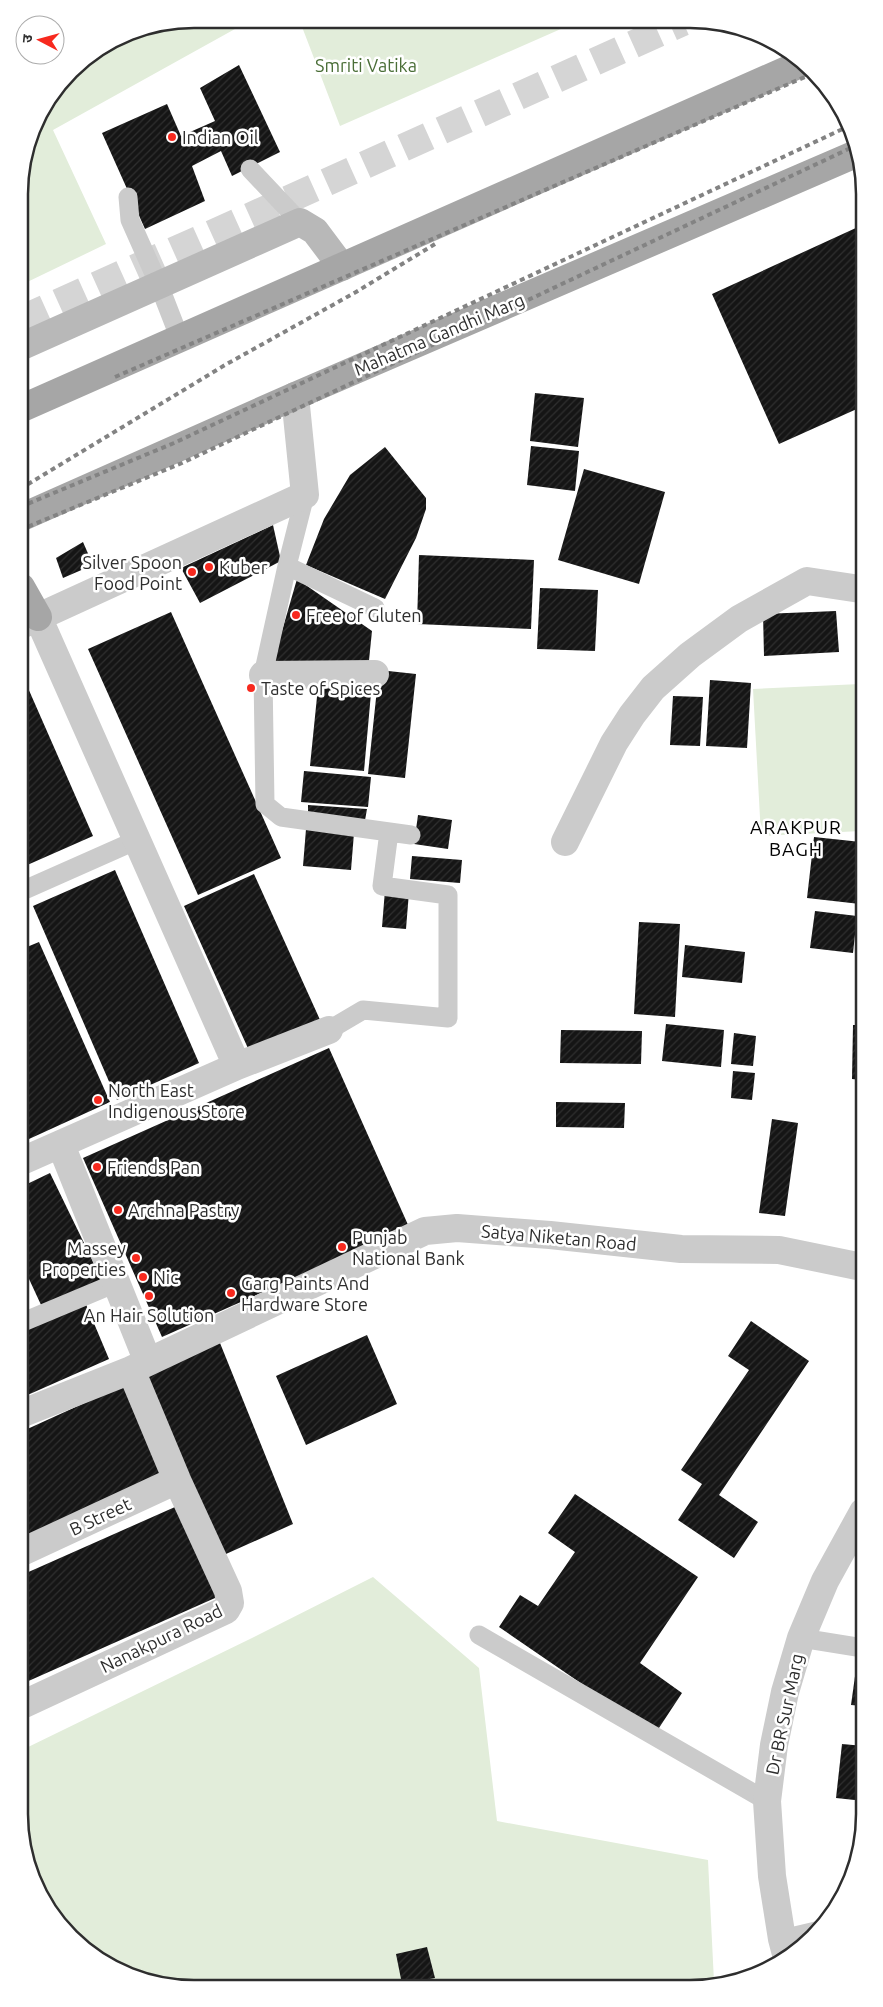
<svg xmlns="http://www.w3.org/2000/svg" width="883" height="2007" font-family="Ubuntu,'Noto Sans Devanagari',sans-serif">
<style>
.green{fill:#e2edda}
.building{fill:url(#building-hatch)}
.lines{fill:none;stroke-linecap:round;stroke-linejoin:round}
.primary-tunnel{stroke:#d5d5d5;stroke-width:28;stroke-dasharray:28 14;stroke-linecap:butt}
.lane{stroke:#cbcbcb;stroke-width:19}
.street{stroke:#cbcbcb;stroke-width:28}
.secondary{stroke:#b8b8b8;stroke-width:28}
.primary{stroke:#a6a6a6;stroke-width:28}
.rail{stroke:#838383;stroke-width:4;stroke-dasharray:5 4;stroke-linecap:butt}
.poi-dot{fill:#f7291e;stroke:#fff;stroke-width:2}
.labels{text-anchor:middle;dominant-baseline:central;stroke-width:5;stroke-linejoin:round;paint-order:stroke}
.park-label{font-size:18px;fill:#4a6e37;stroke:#fff}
.poi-label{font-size:18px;fill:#2e2e2e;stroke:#fff;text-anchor:start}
.street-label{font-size:18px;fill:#2e2e2e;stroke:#fff}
.neighbourhood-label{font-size:19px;letter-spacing:1px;fill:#000;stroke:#fff}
.rim{fill:none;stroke:#2e2e2e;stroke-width:2.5}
</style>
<defs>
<pattern id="building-hatch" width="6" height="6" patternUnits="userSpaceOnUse" patternTransform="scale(1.25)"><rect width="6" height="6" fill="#151515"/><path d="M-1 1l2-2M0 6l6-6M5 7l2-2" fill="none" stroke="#2f2f2f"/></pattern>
</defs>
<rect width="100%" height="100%" fill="#fff"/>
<path class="green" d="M193 19H253L53 130 106 244 19 286V181L37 116 78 62 127 32Z
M299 19 579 21 340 126Z
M860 684 861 831 761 836 753 689Z
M373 1577 479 1668 497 1821 708 1860 714 1982 159 1985 78 1945 42 1901 25 1859 24 1749 252 1638Z"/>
<path class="building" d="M239 65 280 152 232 176 221 151 192 166 205 201 145 229 102 133 167 104 181 136 215 121 200 88Z
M858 227 859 408 779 444 712 294Z
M535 393 584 398 578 447 530 441Z
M531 446 579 451 575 491 527 485Z
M385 447 426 498V509L416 538 385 599 306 565 324 519 350 475Z
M584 469 665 492 639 584 558 560Z
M273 525 281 561 200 603 181 568Z
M83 542 93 565 63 578 56 558Z
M419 555 534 560 531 629 417 624Z
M297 579 372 631 368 670 271 669Z
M540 588 598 590 595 651 537 649Z
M836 611 839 652 764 656 763 614Z
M171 612 281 858 198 895 88 649Z
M379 670 416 674 405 778 368 774Z
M319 677 372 682 364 771 310 766Z
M710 680 751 683 747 748 706 746Z
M28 688 93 836 25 866 21 859V691Z
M673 696 703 697 700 746 670 745Z
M304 771 371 777 368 807 301 802Z
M308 805 367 809 364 826 308 818Z
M418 815 452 820 448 849 414 844Z
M306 829 354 833 351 870 303 866Z
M814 837 861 842 860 904 807 898Z
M412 856 462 860 460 883 410 879Z
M115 870 199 1063 117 1100 33 906Z
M254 874 321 1022 251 1055 184 906Z
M385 890 409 892 406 929 382 927Z
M815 911 857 916 853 953 810 948Z
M639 922 680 924 675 1017 634 1014Z
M39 942 110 1102 29 1139 22 1123V949Z
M685 945 745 952 742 983 682 977Z
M666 1024 724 1030 721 1067 662 1061Z
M853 1025H861V1080L852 1079Z
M561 1030 642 1031 641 1064 560 1063Z
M734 1033 756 1036 753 1066 731 1064Z
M329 1048 409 1227 162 1337 83 1158Z
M733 1071 755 1073 752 1100 731 1098Z
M556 1102 625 1103 624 1128 556 1127Z
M772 1119 798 1123 785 1216 759 1213Z
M50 1173 102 1280 42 1307 23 1266V1186Z
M85 1302 109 1359 23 1397V1329Z
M751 1321 809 1361 719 1495 758 1522 734 1558 678 1520 702 1484 681 1470 749 1370 728 1356Z
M367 1335 397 1404 306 1445 276 1376Z
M220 1343 293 1524 217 1558 139 1377Z
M126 1384 166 1475 24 1540 23 1431Z
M575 1494 698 1577 640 1663 682 1693 655 1734 499 1627 520 1595 538 1606 575 1552 548 1533Z
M184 1503 224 1594 24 1683V1574Z
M856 1669 863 1670V1706L851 1705Z
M842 1744 864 1746V1801L836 1798Z
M427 1947 435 1978 402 1984 396 1954Z"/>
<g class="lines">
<path class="primary-tunnel" d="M20 320 683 22"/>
<path class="lane" d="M250 169 300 222
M128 197 130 220 159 285 180 339
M305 495 287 566 263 675 265 804 281 817 411 835
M287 566 375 608
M22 891 137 840
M329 1030 363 1010 448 1018V895L382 886 389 832
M23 1322 116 1283
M479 1635 767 1801
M801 1638 863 1648
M782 1939 816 1931"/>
<path class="street" d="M38 617 237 1066
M21 625 305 495 295 396
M263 675 375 674
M565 842 614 743 632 715 653 688 690 655 739 619 807 581 860 589
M61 1145 148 1362
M22 1161 237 1066 329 1030
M23 1413 131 1370 425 1231 457 1228 550 1235 681 1249 779 1250 862 1267
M24 1551 177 1480
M24 1704 226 1610 230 1603 228 1591 177 1480 131 1370
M787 1958 782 1939 772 1876 767 1801 774 1745 785 1692 801 1638 825 1581 863 1512"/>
<path class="secondary" d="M20 347 300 222 315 231 342 267"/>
<path class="primary" d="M20 409 805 62
M20 518 295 396 858 153
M21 587 38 617"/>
<path class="rail" d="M115 377 814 73
M20 489 225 365 356 292 435 244
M20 507 174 443 849 126
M20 530 182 463 857 145"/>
</g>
<g class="poi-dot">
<circle cx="172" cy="137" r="5"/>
<circle cx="209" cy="567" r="5"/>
<circle cx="192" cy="572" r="5"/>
<circle cx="296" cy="615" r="5"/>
<circle cx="251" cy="688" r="5"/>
<circle cx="98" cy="1100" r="5"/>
<circle cx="97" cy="1167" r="5"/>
<circle cx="118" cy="1210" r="5"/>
<circle cx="342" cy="1247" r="5"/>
<circle cx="136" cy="1258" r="5"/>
<circle cx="143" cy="1277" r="5"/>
<circle cx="231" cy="1293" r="5"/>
<circle cx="149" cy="1296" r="5"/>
</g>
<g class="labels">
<g class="park-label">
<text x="366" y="65">Smriti Vatika</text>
</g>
<g class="poi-label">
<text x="182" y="137">Indian Oil</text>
<text x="182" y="562" text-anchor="end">Silver Spoon<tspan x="182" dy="21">Food Point</tspan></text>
<text x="219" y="567">Kuber</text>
<text x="306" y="615">Free of Gluten</text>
<text x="261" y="688">Taste of Spices</text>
<text x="108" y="1090">North East<tspan x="108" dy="21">Indigenous Store</tspan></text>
<text x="107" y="1167">Friends Pan</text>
<text x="128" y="1210">Archna Pastry</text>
<text x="352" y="1237">Punjab<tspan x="352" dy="21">National Bank</tspan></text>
<text x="126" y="1248" text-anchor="end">Massey<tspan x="126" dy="21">Properties</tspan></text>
<text x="153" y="1277">Nic</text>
<text x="241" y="1283">Garg Paints And<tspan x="241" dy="21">Hardware Store</tspan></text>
<text x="149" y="1315" text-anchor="middle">An Hair Solution</text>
</g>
<g class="street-label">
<text transform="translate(439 334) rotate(-23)">Mahatma Gandhi Marg</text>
<text transform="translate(559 1237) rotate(5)">Satya Niketan Road</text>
<text transform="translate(100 1516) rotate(-25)">B Street</text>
<text transform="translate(161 1638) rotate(-26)">Nanakpura Road</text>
<text transform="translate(784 1714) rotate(-78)">Dr BR Sur Marg</text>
</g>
<g class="neighbourhood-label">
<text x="796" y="827">ARAKPUR<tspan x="796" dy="22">BAGH</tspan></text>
</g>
</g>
<path d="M0 0H883V2007H0ZM194 28H690A166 166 0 0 1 856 194V1814A166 166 0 0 1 690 1980H194A166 166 0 0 1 28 1814V194A166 166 0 0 1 194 28Z" fill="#fff" fill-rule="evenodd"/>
<path class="rim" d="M194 28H690A166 166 0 0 1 856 194V1814A166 166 0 0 1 690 1980H194A166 166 0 0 1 28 1814V194A166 166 0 0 1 194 28Z"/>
<g transform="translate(40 40) rotate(276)"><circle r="24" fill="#ffffff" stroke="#ababab"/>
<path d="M0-4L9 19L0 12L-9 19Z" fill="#f7291e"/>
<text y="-8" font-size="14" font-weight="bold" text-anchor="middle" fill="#2e2e2e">उ</text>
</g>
</svg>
